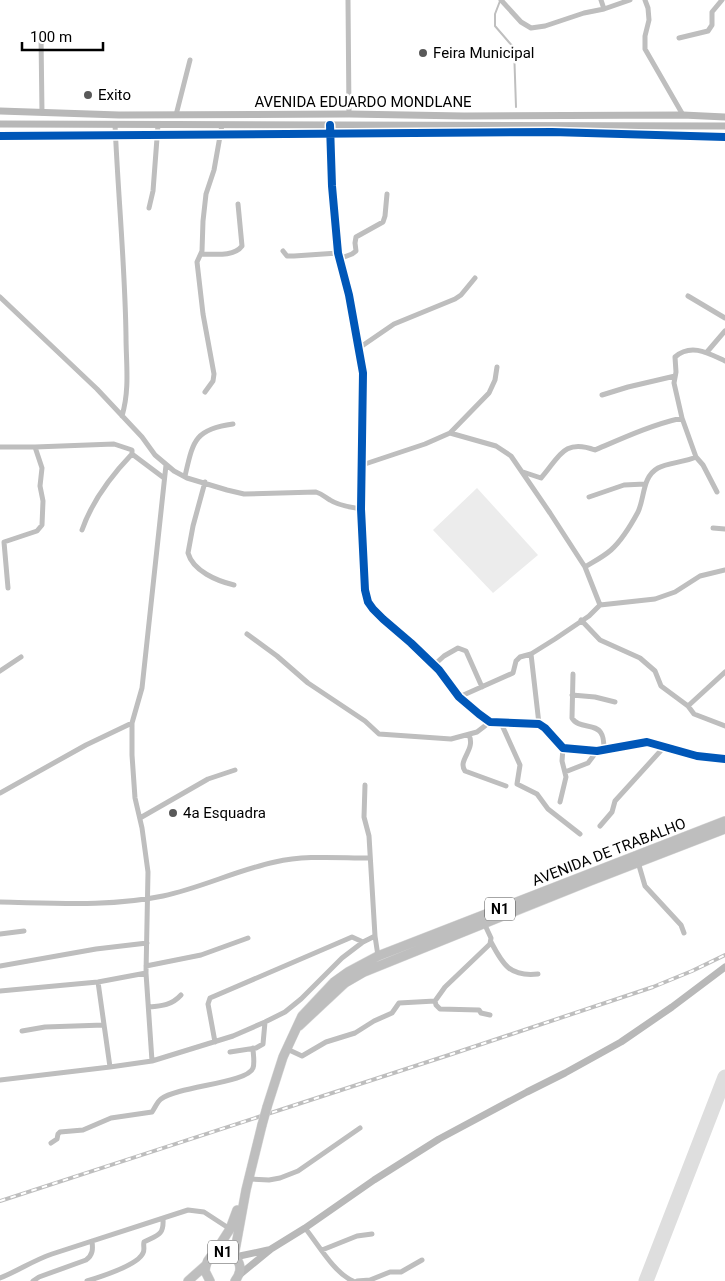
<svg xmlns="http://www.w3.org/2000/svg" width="725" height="1281" font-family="Roboto,sans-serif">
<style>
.green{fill:#ececec}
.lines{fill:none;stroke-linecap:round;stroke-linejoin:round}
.stream{stroke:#bfbfbf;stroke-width:2}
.taxiway{stroke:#dedede;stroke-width:15}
.highway-casing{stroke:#dbdbdb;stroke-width:10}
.street{stroke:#bebebe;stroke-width:5}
.secondary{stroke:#b8b8b8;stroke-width:7}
.highway{stroke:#bebebe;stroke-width:9}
.rail-casing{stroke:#bebebe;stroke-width:4}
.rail{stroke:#fff;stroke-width:2;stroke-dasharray:5.5;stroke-linecap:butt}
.highway-bridge-casing{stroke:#dbdbdb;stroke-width:10;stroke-linecap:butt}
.highway-bridge{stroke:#bebebe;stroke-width:9}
.cycleway-casing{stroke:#fff;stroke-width:11}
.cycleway{stroke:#0057b8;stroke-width:8}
.poi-dot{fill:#595959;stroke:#fff;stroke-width:2}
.labels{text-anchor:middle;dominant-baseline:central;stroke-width:5;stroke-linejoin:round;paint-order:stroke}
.shield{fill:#fff;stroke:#4c4c4c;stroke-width:1}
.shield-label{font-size:14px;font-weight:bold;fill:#000}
.poi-label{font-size:15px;fill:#000;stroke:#fff;text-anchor:start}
.street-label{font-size:15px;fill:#000;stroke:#fff}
</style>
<rect width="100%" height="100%" fill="#fff"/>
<path class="green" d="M477 488 538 555 493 593 433 530Z"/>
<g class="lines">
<path class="stream" d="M500 1 495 14V26L514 48 516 107"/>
<path class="taxiway" d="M646 1281 725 1077"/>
<g class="highway-casing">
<path id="highway" d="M299 1026 345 983 364 972 590 881 725 829
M267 1107 283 1057 302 1016 334 982 348 972 378 956 725 821
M214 1254 230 1229 237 1210
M234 1256 246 1190 262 1125
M188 1281 206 1265
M210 1281 205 1271C208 1237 255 1255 235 1281"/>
</g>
<path class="street" d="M348 0 349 114
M501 0 521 22 531 28 545 26 584 13 604 9 630 0
M601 0 604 9
M645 0 648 8 649 20 645 36V49L683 115
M41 36 42 113
M679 38 708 31 712 25V12L722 0
M176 115 190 60
M115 124C118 195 125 265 126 336 126 363 130 389 122 416
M330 125 332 186 338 253 349 295 363 373 361 509 365 590 368 602 373 609 383 619 411 643 439 670 459 697 479 714 490 722 539 724 545 728 563 748 597 751 647 742 697 756 725 759
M0 136 552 132 725 137
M149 208 153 191 158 125
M283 251 287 256H294L338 253
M201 254C214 254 234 257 242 246L238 204
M339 259 352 254 356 251 355 243 356 237 383 222 385 216 387 194
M688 296 725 318
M0 297 97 389 142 437 155 455 174 471 187 478 227 490 244 494 316 492C322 494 325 497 330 500 339 506 351 507 361 509
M359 348 394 324 455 299 461 295 475 278
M707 352 725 331
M205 392 213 381 214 374 203 314 197 262 202 251 203 221 206 194 214 170 222 125
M602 395 628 387 675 376
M450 433 496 446 511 456 550 513 585 567 600 605
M0 447H35L114 444 132 450V454L164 478
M696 457 703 465 717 492
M362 465 425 444 450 433 489 393 495 380 497 367
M523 472 541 478C559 458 563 438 595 450 623 438 651 425 682 418
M185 476C193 442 194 429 233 424
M205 482 193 526 188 553C193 571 217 581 234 585
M589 497 624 485 645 484
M713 528 725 529
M82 530C92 501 111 476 132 454
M585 567C593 562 603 557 611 550 621 541 631 525 638 512 645 497 642 477 658 468 667 463 685 462 696 457L682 418 674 383 676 372 675 357C691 343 708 353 725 361
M8 588 4 542 37 531 42 525 43 501 40 486 42 468 35 447
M581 620 600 640 640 658 655 671 661 686 688 706 694 714 725 726
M247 634 277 656 308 683 365 721 379 734 451 739 477 732 490 722
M531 654 539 724
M434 665 444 656 458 648 466 651 482 687
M0 671 21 657
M573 674 572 718C578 729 596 723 601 733 604 737 604 745 604 750
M572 695 595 697 615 702
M459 697 513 673 516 661 520 657 531 654 555 639 589 616 600 605 655 599 675 592 700 576 725 570
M688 706 725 672
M501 723 520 765 517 784 537 794 548 809 580 834
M469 735C476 750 457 760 465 771L506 786
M565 772 588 763 597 751
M365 785 364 817 369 836 375 936 378 956
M0 793 86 745 132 723
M560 802 566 777 562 761 563 748
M140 818 208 779 235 770
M600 826 612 812 615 801 665 746
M638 862 645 886 681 925 684 933
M0 902C54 903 110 907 163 896 201 888 237 870 275 862 306 855 338 858 369 858
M0 934 24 931
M491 942C503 965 510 977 538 974
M0 966 96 949 147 943
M146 966 201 955 248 938
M98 982 110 1067
M0 991 98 982 146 973
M435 1001 436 1005 440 1009 479 1010 481 1013 490 1015
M149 1007C162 1006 172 1005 181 995
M22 1031 45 1027 104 1025
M215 1042 208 1004 210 998 352 937 363 942
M287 1049 302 1056 326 1042 355 1033 374 1021 392 1013 399 1003 435 1001 445 987 490 944 491 938 484 923
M230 1052 256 1048 263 1044 265 1022
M152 1061 146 973 148 872 142 828 135 798 132 755V723L142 688 166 465
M0 1080 110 1067 152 1061 233 1036 265 1022 285 1012 301 999 342 958 363 942 375 936
M51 1143 57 1139 58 1134 60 1132 83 1130 111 1118 152 1112C155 1108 157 1102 161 1099 178 1086 248 1083 253 1068 255 1062 253 1054 253 1048
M249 1179 269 1180 280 1178 298 1171 360 1128
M305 1228C318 1244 334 1273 353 1281
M322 1250 357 1236 372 1234
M0 1278C18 1271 34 1260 52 1254L188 1210 204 1212 230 1229
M33 1281 39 1277 86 1260C93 1255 93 1249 92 1241
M87 1281C100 1277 138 1265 143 1253 145 1250 143 1245 144 1242 158 1235 164 1235 163 1219
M357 1281 370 1280 390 1272H401L422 1260"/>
<path class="secondary" d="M0 111 119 115 349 114 464 116 683 115 725 117
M0 124 725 126
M235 1257 268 1250
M238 1276 271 1249 305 1228 374 1180 439 1139 527 1092 565 1073 621 1042 672 1007 725 967"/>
<use href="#highway" class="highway"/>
<g class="rail-casing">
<path id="rail" d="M0 1201 452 1054 653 987 692 971 725 955"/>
</g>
<use href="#rail" class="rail"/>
<g class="highway-bridge-casing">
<path id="highway-bridge" d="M262 1125 267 1107"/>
</g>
<use href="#highway-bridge" class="highway-bridge"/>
<g class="cycleway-casing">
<path id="cycleway" d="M330 125 332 186 338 253 349 295 363 373 361 509 365 590 368 602 373 609 383 619 411 643 439 670 459 697 479 714 490 722 539 724 545 728 563 748 597 751 647 742 697 756 725 759
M0 136 552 132 725 137"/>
</g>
<use href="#cycleway" class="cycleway"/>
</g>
<g class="poi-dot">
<circle cx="423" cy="53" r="5"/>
<circle cx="88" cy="95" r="5"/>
<circle cx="173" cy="813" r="5"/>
</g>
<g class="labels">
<g class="shield">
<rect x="485" y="897.5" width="30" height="23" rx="4"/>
<rect x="208" y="1240.5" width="30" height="23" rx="4"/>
</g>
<g class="shield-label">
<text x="500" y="909">N1</text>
<text x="223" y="1252">N1</text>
</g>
<g class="poi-label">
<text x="433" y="53">Feira Municipal</text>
<text x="98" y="95">Exito</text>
<text x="183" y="813">4a Esquadra</text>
</g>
<g class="street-label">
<text x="363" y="102">AVENIDA EDUARDO MONDLANE</text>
<text transform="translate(609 852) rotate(-21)">AVENIDA DE TRABALHO</text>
</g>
</g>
<path d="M22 42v8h81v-8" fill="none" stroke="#000000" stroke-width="2.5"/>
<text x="30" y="42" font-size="15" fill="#000000" stroke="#ffffff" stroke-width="4" paint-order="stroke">100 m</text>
</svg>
